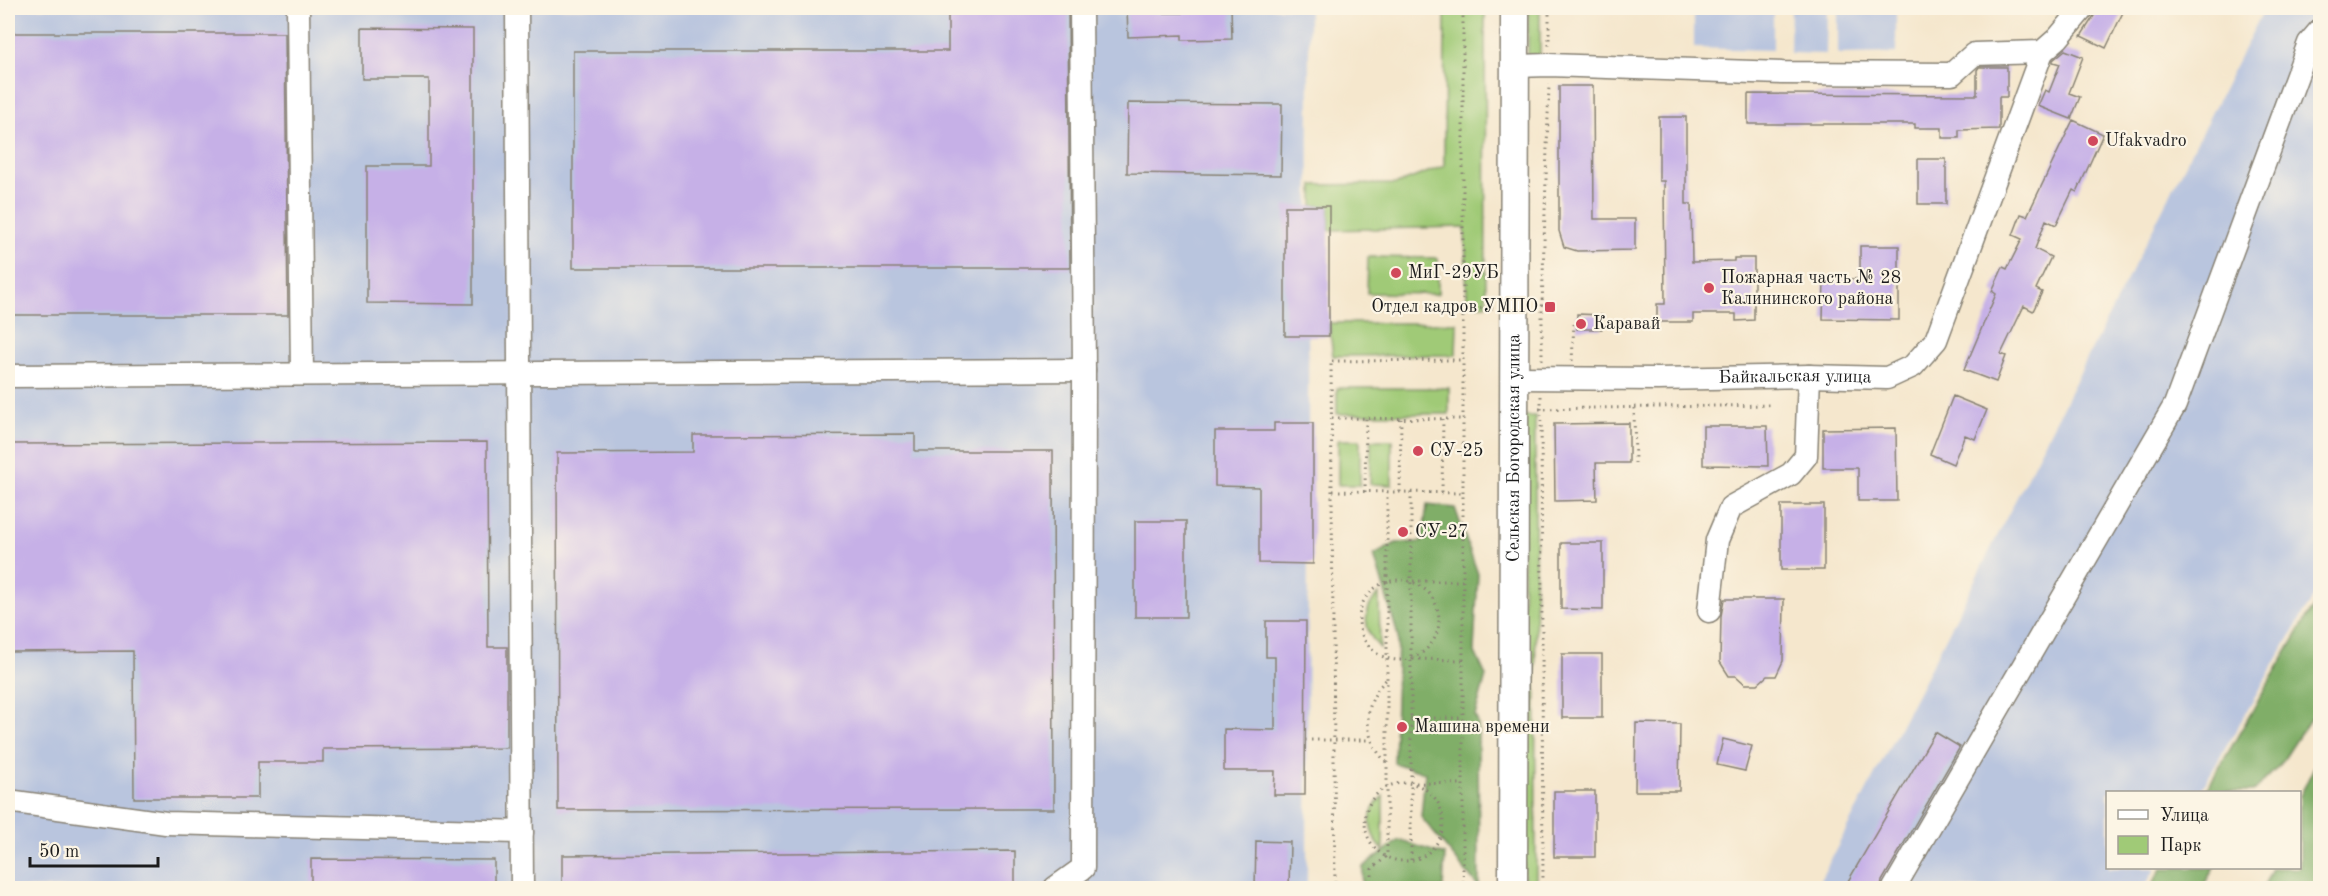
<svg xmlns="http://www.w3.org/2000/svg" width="2328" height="896" font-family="'Old Standard TT',serif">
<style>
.industrial{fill:#b9c5de}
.green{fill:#a0ca77;stroke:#5e734a;stroke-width:1.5}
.forest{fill:#80ae68;stroke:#4e6542;stroke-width:1.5}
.building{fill:#c6b0e7}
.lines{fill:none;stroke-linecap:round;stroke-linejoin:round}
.minor-casing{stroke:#888274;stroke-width:25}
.major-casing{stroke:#888274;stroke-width:31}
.path{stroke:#888274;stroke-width:3;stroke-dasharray:1.5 4.5;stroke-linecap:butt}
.minor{stroke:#fff;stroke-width:22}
.major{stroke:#fff;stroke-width:28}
.poi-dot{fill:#d1495b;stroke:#fcf5e5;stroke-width:2}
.labels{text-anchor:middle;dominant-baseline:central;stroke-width:4.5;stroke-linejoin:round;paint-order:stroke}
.poi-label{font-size:18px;fill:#1c1c1c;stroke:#fcf5e5;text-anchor:start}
.street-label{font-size:18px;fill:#1c1c1c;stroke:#fcf5e5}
</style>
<rect width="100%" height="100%" fill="#fcf5e5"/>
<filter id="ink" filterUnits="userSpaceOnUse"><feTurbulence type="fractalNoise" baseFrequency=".0167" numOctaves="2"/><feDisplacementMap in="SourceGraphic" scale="12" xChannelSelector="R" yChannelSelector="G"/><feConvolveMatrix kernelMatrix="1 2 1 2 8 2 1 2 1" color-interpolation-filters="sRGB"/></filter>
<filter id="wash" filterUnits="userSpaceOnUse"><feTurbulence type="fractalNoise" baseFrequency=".008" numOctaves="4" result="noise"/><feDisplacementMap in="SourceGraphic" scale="24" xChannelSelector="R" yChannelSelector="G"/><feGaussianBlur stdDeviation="1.35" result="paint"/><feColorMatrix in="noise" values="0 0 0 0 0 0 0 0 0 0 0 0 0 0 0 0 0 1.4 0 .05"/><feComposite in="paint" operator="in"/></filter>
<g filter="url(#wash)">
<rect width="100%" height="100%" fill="#f5e7cd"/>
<path class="industrial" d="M8 8H1309L1307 888H8Z
M1694 8H1773V50L1694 48Z
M1791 8H1827L1826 54 1790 53Z
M1838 8H1896V53L1838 54Z
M2268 8H2320V585L2200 792H2108V868H2156L2144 888H1816L1937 655 2261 15Z"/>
<path class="green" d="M1445 8H1485L1486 305 1467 304 1465 227 1329 230V206H1313V185L1397 184 1444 166Z
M1528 8H1540V59H1528Z
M1368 257 1438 258V294L1367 293Z
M1329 323H1457L1456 355 1333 356Z
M1337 388H1449V414H1337Z
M1523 416H1535L1536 888H1524Z
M1338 440H1360V485H1338Z
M1371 440H1392V485L1370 484Z
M1379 594 1380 648C1363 631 1361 610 1379 594Z
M1383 796V850C1367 833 1365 812 1383 796Z"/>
<path class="forest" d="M1427 505 1455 508 1478 574 1474 650 1486 676 1475 716 1478 723 1479 888 1421 817 1425 773 1394 763 1398 636 1374 555 1396 543 1422 542Z
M2320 601V704L2280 765 2253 792H2205L2313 607Z
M2320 755V888H2263L2272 868H2300V796Z
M1399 840 1445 855 1443 888H1362L1363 867Z
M2162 868H2214L2202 888H2150Z"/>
<g id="blocks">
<path class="building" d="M948 8H1068L1070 268H573V51H948Z
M1127 8H1148L1149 13H1182V8H1231L1232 39 1182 40V35L1128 37Z
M2096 8H2125L2106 48 2081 36 2094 16Z
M362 28 473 29V304L367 303V166H429V79H362Z
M8 33H285L288 315H8Z
M2065 50 2083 57 2069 93 2080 97 2071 119 2038 106 2045 90 2049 92 2060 64 2053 62V60Z
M1979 67H2007V97H1999V129L1959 130V138H1942V128H1915V124H1748V94L1977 95V70Z
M1559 86H1593L1594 219H1635V250L1577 251 1564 247 1559 231Z
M1128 103 1282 104 1281 175 1127 173Z
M1659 117H1686V204H1691L1692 262 1734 261V258H1754V320L1736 321V314H1693V322H1657V304H1665L1664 181H1659Z
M2073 120 2103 134 2077 192 2073 190 2056 225 2046 220 2035 249 2051 257 2036 289 2042 292 2033 311 2024 306 2001 354 2006 356 1996 382 1964 370 1996 294 1992 291 2003 267 2007 269 2022 239 2013 235 2021 214 2027 216Z
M1918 159H1946V204H1918Z
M1285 206H1329V336H1285Z
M1860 246H1899V320L1823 319 1824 278 1860 279Z
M1577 314 1602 315V329H1577Z
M1953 396 1987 410 1975 439 1965 435 1953 464 1930 454Z
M1274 423H1313V564L1259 563V487L1215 486V431H1274Z
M1629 423V463H1596L1597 500 1555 501 1554 424Z
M1703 426H1767L1768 466 1703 465Z
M1896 428 1897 501H1858V468H1823V429Z
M915 434V451H1053L1054 809 558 810 557 453 693 452V435Z
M487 442 488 647H507V748L323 749V762H258V798H134L133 651 8 652V444Z
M1781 505H1824V570H1781Z
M1135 521H1186V617H1135Z
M1561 543H1603V610L1561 609Z
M1724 599H1784L1783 661 1776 676H1767L1758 684H1745L1736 676H1729L1720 662 1721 616Z
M1266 621H1306L1305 795H1274L1275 771H1224V729L1275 730V657H1266Z
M1562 654H1602V718H1562Z
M1636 723 1680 724 1679 791H1635Z
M1935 732 1960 747 1882 881 1881 888H1844Z
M1723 739 1752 746 1745 771 1717 765Z
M1554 791H1595V857H1554Z
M1256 841 1290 842 1289 888H1255Z
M1015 851V888H562V855Z
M311 859 494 860V888H311Z"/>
</g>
</g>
<g filter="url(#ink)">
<use href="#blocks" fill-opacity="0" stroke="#888274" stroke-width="1.5"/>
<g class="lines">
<g class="minor-casing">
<g id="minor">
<path d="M298 8 302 374"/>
<path d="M517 8 522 888"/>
<path d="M1515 66 1549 65 1782 73 1952 74 1974 54 2042 52 2058 38 2083 8"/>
<path d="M8 376 1084 370"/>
<path id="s1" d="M1513 378 1658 379 1809 376 1887 378 1913 366 1936 340 2042 52"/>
<path d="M1709 611 1717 540 1731 507 1791 474 1806 456 1809 376"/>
<path d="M8 801 166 823 522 832"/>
<path d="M1055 888 1083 868 1084 370 1081 8"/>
<path d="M1894 888 2175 405 2309 43 2320 30"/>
</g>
</g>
<g class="major-casing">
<g id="major">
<path id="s2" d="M1513 888 1515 8"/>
</g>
</g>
<path class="path" d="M1549 8V48
M1462 309 1493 308
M1542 360V307L1549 84
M1572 361 1574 324
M1541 396 1543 888
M1634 408 1635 463
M1539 409 1772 405
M1332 418 1462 419
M1333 491 1462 493
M1365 492 1366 419
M1400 492 1401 419
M1442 492 1443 419
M1359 620a40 40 0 1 1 80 0a40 40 0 1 1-80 0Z
M1413 581H1462
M1413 659 1462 660
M1410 718H1462
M1305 740H1371
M1386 762C1362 738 1362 702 1387 679
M1416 783 1463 784
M1365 822a39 39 0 1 1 78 0a39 39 0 1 1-78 0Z
M1411 860V492
M1335 888 1331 361 1462 360
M1372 888V869L1387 856V492
M1463 888V8"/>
<use href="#minor" class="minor"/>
<use href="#major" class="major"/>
</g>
</g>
<g class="poi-dot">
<circle cx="2093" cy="141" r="6"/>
<circle cx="1396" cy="273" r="6"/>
<circle cx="1709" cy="288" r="6"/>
<rect x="1544" y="301" width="12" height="12" rx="3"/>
<circle cx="1581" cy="324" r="6"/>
<circle cx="1418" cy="451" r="6"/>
<circle cx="1403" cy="532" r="6"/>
<circle cx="1402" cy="727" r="6"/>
</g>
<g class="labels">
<g class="poi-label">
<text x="2105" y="141">Ufakvadro</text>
<text x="1408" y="273">МиГ-29УБ</text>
<text x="1721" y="278">Пожарная часть № 28<tspan x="1721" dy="21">Калининского района</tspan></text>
<text x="1538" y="307" text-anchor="end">Отдел кадров УМПО</text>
<text x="1593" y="324">Каравай</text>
<text x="1430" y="451">СУ-25</text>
<text x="1415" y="532">СУ-27</text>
<text x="1414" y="727">Машина времени</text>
</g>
<g class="street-label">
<text stroke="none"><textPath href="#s1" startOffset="282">Байкальская улица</textPath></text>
<text stroke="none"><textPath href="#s2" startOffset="440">Сельская Богородская улица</textPath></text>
</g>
</g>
<rect width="2328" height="896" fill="none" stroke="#fcf5e5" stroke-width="30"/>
<rect x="2106" y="791" width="195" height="78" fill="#fcf5e5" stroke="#a29e95" stroke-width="1.5"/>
<rect x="2118" y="810" width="30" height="9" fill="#ffffff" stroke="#a29e95" stroke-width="1.5"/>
<text x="2160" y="821" font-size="18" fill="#1c1c1c">Улица</text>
<rect x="2118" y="836" width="30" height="18" fill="#a0ca77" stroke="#a29e95" stroke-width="1.5"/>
<text x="2160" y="851" font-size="18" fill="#1c1c1c">Парк</text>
<path d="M30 857v9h128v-9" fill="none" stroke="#1c1c1c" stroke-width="3"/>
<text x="39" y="857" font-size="18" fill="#1c1c1c" stroke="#fcf5e5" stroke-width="4.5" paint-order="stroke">50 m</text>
</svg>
